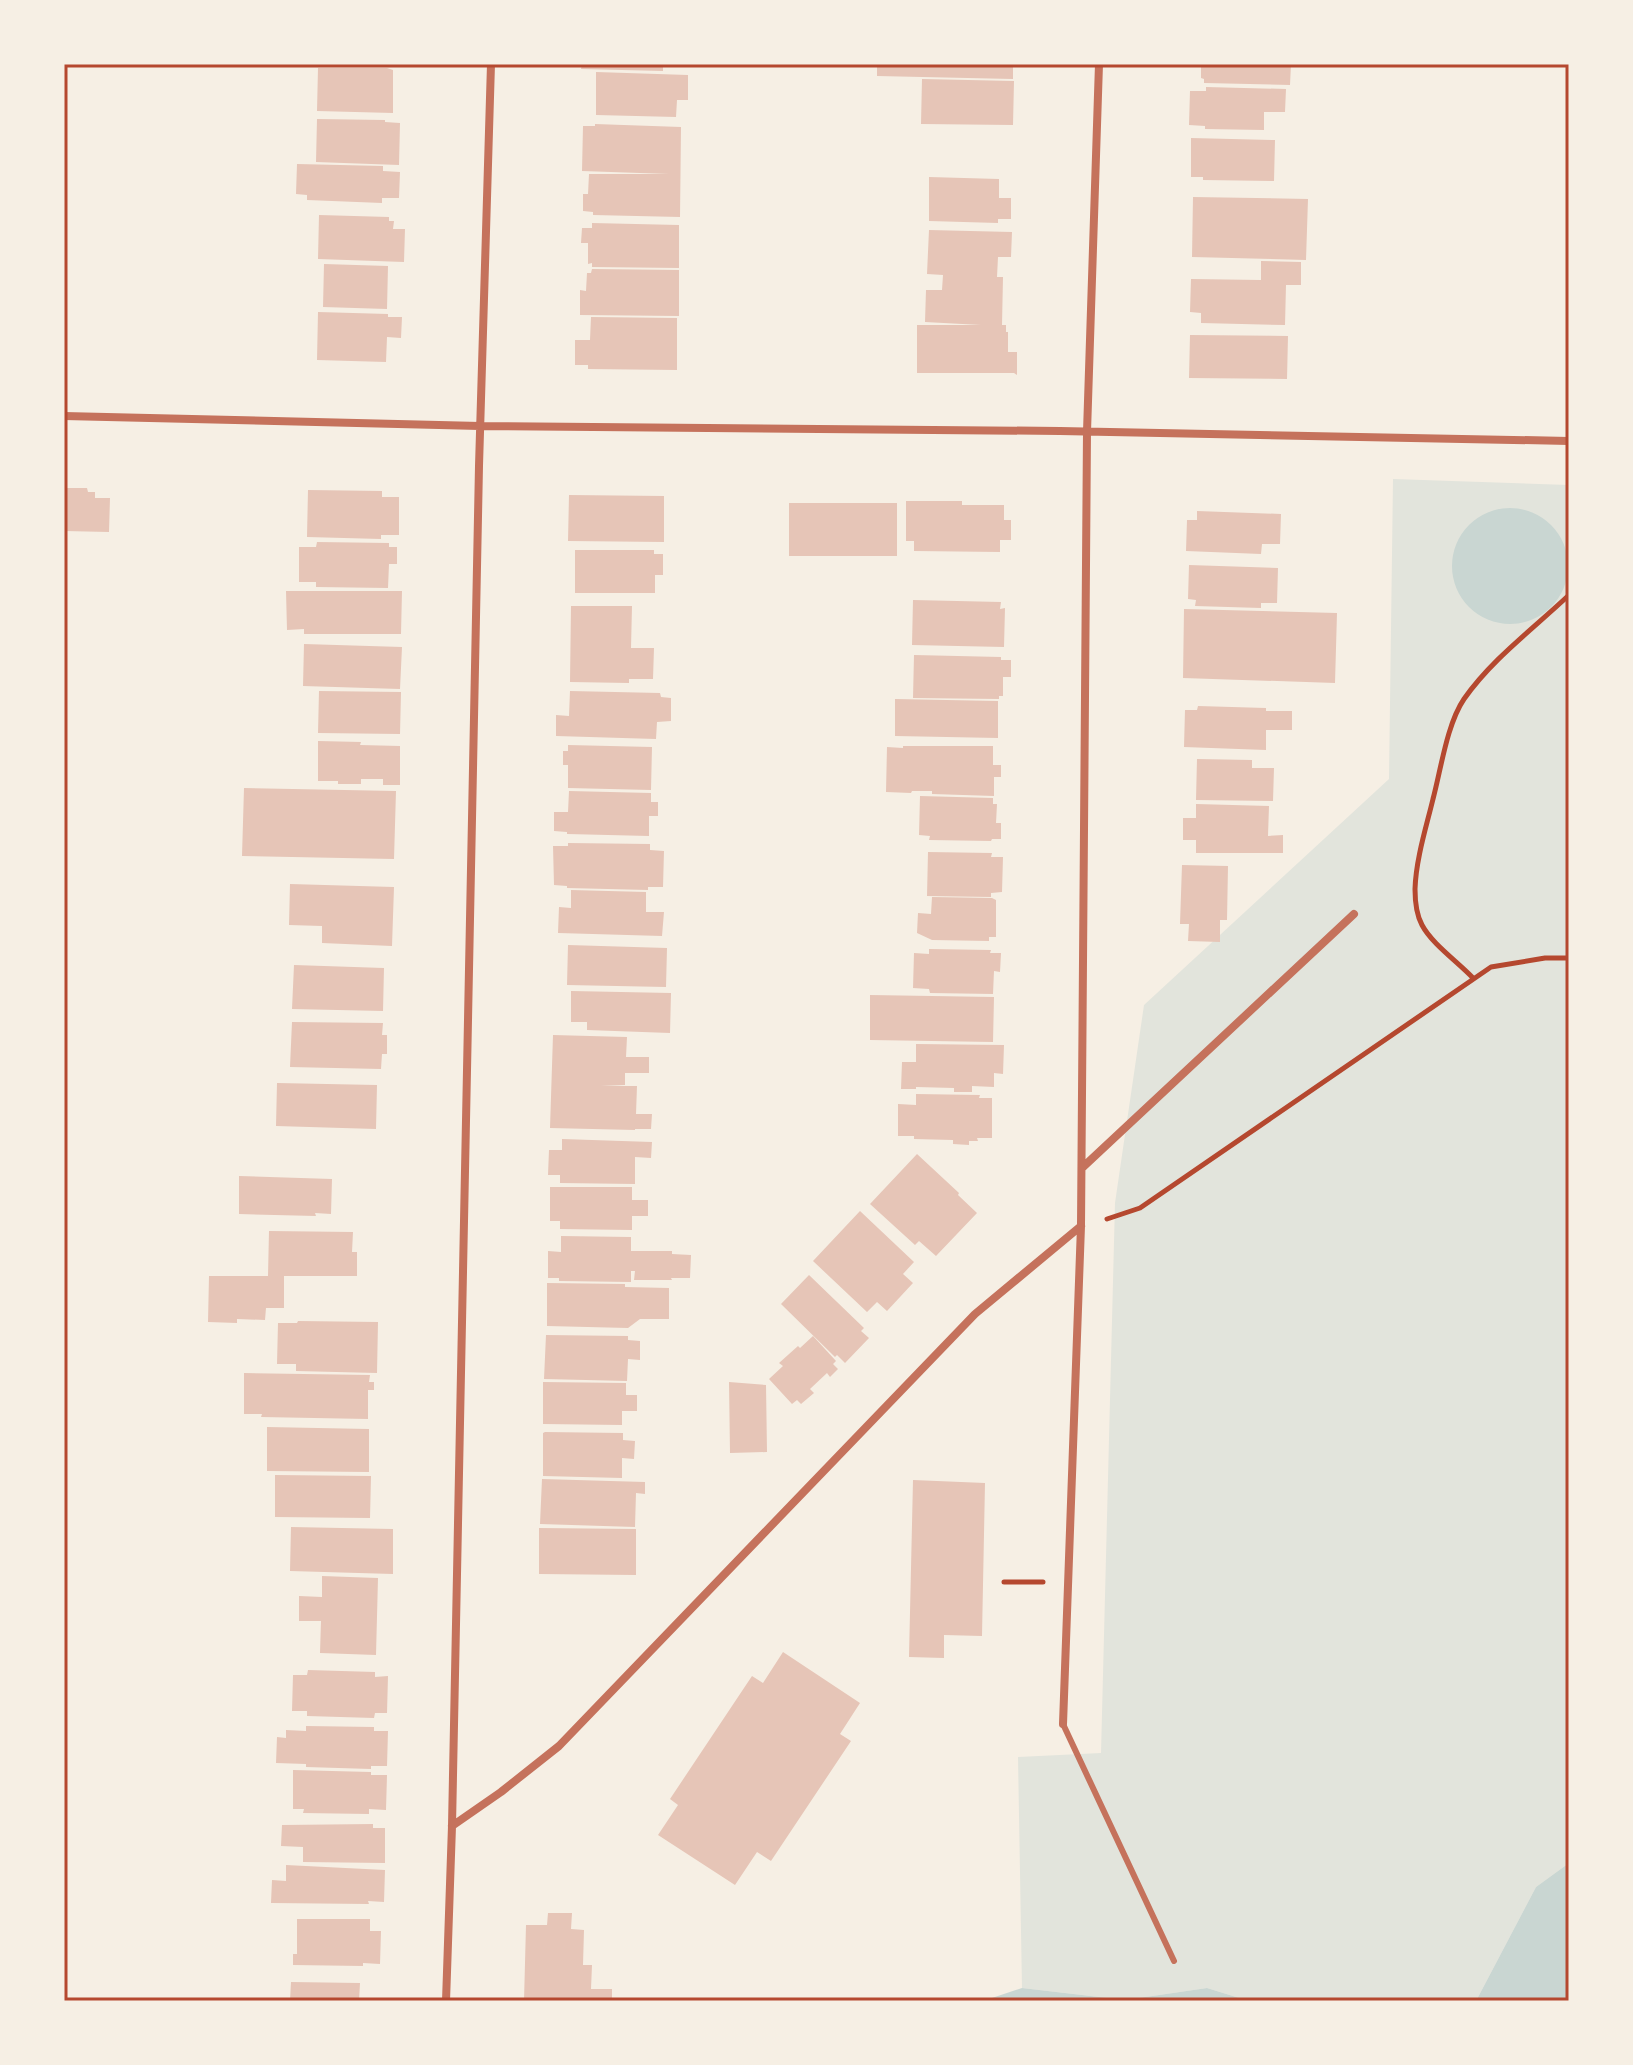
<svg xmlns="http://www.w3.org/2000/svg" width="1633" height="2065" font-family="Ubuntu,sans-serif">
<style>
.green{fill:#e2e4dc}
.water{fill:#c9d6d2}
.building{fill:#e6c5b7}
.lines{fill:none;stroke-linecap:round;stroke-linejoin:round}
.path{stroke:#b5482f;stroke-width:5}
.service{stroke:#c5725c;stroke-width:6}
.minor{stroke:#c5725c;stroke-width:8}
.neatline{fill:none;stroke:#b5482f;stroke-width:3}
</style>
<rect width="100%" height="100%" fill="#f6efe4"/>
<path class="green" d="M1393 479 1569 485V1863L1536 1887 1476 2001H1249L1207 1988 1125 2000 1022 1988 1018 1757 1101 1753 1115 1203 1144 1005 1389 779Z"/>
<path class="water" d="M1452 566a58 58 0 1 1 116 0a58 58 0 1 1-116 0Z
M1569 1863V2001H1476L1536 1887Z
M1022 1988 1125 2000 1207 1988 1249 2001H983Z"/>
<path class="building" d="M582 64H663V71L581 69Z
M877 64H1013V79L877 76Z
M1201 64H1291L1290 85 1204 83V79L1201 78Z
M318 68H387L393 70V113L317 111Z
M596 72 688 75V100H677L676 117 596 115Z
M922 79 1014 81 1013 125 921 124Z
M1206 87 1286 89 1285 112H1264V130L1205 129V126L1189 125 1190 91H1206Z
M317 119 385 120V122L400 123 399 165 316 162Z
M595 124 681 127 680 217 593 215V212L583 211V194H588L589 174H669L582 171 583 126H595Z
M1191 138 1275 140 1274 181 1203 180V177H1191Z
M297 164 383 166V171L400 172 399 198H382V203L307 200V195L296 194Z
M929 177 999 179V198H1011V219H998V223L929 221Z
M1193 197 1308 199 1306 260 1192 257Z
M319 215 389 217V221H394L393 229H405L404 262 318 259Z
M592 223 679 225V268L592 267V263L588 264V243H581L582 228H592Z
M929 230 1012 232 1011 257H998L997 277H1003L1002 325H1006V332H1008V352H1017V375L1014 373H917V325H981L925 322 926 290H942L943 275 927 274Z
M1261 261 1301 262V285H1286L1285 325 1201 323V313L1190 312 1191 279 1261 280Z
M324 264 388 266 387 309 323 307Z
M592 269 679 270V316L580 315V290L586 291 587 273H591Z
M318 312 388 314V317H402L401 338 387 337 386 362 317 360Z
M591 317 677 318V370L588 369V365H575V340H590Z
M1190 335 1288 336 1287 379 1189 378Z
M64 488H87L88 492H95V498H110L109 532 64 531Z
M308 490 382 491V497H399V535H381V539L307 537Z
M569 495 664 496V542L568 541Z
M906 501H962V505H1004V520H1011V540H1000V552L914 551V541H906Z
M789 503H897V556H789Z
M1197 511 1281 514 1280 544H1262L1261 554 1186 551 1187 520H1197Z
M317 542 389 543V547H397V564H389L388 588 316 587V582H299V547H316Z
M575 550H654V554H663V575H655V593H575Z
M1189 565 1278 568 1277 603H1261V608L1195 606 1196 600 1188 599Z
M286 591H402L401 634H304V629L287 630Z
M913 600 1001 602 1000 609 1005 608 1004 647 912 645Z
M571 606H632L631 648H654L653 679H629V683L570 682Z
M1184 609 1337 613 1335 683 1183 678Z
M304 644 402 647 400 689 303 686Z
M914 655 1001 657V660H1011V677H1003V696H999V699L913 698Z
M319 691 401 692 400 734 318 733Z
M570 691 660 693 661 697 671 698V721L657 722 656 739 556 736V715L569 716Z
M895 699 998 701V738L895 736Z
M1198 706 1266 708V711H1292V730H1266V750L1184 747 1185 710H1197Z
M318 741 361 742 360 745 400 746V785H383V779H361V784H338V781H318Z
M568 745 652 747 651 790 568 788V765H563V751H568Z
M903 746H993V765H1001V777H994V796L932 794V791H912L911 793 886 792 887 747 903 748Z
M1197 759 1252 760V768H1274L1273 801 1196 800Z
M244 788 396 791 394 859 242 856Z
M569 791 651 793V802H658V816H649V836L567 834V832L554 831V812H568Z
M920 796 993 798V804H997L996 823H1001V839H992L991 841 929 840 930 836 919 835Z
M1196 804 1269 806 1268 836 1283 835V853H1196V840H1183V818H1196Z
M568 843 650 844V850L664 851 663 887H648V890L567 888V886L554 885 553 846H568Z
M928 852 992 853 991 857H1003L1002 892 991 893V897L927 896Z
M1182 865 1228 866 1227 920H1220V942L1188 941 1189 924H1180Z
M290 884 394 887 392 946 322 943V926L289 925Z
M571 890 646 892V912H664L662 936 558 933 559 907 571 908Z
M932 897 992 898 996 900V937H989V941L932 940 917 933 918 913 931 914Z
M568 945 667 948 666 987 567 985Z
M929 949 991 950 990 953H1001L1000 972 994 971 993 994 930 993 929 989 913 988 914 953 929 954Z
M294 965 384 968 383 1011 292 1009Z
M571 991 671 993 670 1033 587 1030V1022H571Z
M870 995 994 997 993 1042 870 1040Z
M292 1022 383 1023 382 1035H387V1054H382L381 1069 290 1067Z
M553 1035 627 1037 626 1057H649V1073H625V1085L601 1086H637L636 1114H652L651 1129H635V1130L550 1128Z
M916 1044 1004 1045 1003 1074 994 1073V1087L972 1086V1092H954V1088L916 1087V1089H901L902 1062H916Z
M277 1083 377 1085 376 1129 276 1126Z
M916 1094 980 1095 979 1098H992V1138H977L978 1141H969V1145L953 1144V1140L914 1139V1136H898V1104L916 1105Z
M562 1139 652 1142 651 1158 635 1157V1184L560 1183V1175H548L549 1150H562Z
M917 1154 959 1193 958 1195 977 1213 936 1256 919 1241 915 1245 870 1204Z
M239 1176 332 1179 331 1214 315 1213 316 1216 239 1214Z
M550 1187H632V1200H648V1216H632V1230L560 1229V1221H550Z
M860 1211 914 1262 903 1274 913 1283 887 1311 877 1302 867 1312 813 1261Z
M269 1231 353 1232 352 1252H357V1276H284V1308H266L265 1320 237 1319V1323L208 1322 209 1276H268Z
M561 1236 631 1237V1251H672V1254L691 1255 690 1278H671L672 1280H634L635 1271H631V1282L559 1281V1278H548V1251L561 1252Z
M809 1275 864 1328 861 1331 869 1338 845 1363 837 1355 835 1357 781 1304Z
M547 1283 625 1284V1287L669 1288V1319H640L628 1328 547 1326Z
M298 1321 378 1322 377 1373 296 1371V1364H277L278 1323H297Z
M546 1335 628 1336V1340L640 1341V1360L628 1359 627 1381 544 1379Z
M813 1336 836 1361 833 1364 838 1369 830 1377 827 1373 810 1389 814 1393 801 1404 797 1400 792 1404 769 1379 783 1366 779 1363 798 1346 800 1348Z
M244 1373 370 1375 369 1382H374V1390H368V1419L261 1417 262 1414H244Z
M543 1382 626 1383V1395H637V1411H622V1425L543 1424Z
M729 1382 766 1385 767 1452 730 1453Z
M267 1427 369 1429V1472L267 1471Z
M545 1432 623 1433V1440L635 1441 634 1459 622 1458V1478L543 1476V1433Z
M275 1475 371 1476 370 1518 275 1517Z
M542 1479 645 1482V1494L636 1493 635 1527 540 1524Z
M913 1480 985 1483 982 1636 944 1635V1658L909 1657Z
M291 1527 393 1529V1574L290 1571Z
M539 1528 636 1529V1575L539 1574Z
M322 1576 378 1578 376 1655 320 1653 321 1621H299V1596L322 1597Z
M783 1652 860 1703 840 1734 851 1741 771 1861 757 1852 735 1885 658 1835 678 1805 670 1799 752 1676 763 1683Z
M308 1670 375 1672V1677L388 1676 387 1713H375L374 1718 307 1716V1711H292L293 1675H307Z
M306 1726 374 1727V1731H388L387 1766H371V1769L306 1767V1764L276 1763 277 1737 286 1738V1730L306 1731Z
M293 1770 371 1772V1775H387L386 1810 369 1809V1814L303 1813 304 1809H293Z
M373 1824V1828H385V1863L303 1862V1847L281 1846 282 1825Z
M286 1865 385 1870 384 1902 368 1901 369 1904 271 1903 272 1880 286 1881Z
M548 1913H572L571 1929 584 1930 583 1965H592L591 1989H612V2001H524L526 1925H547Z
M297 1919H370V1931H381L380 1964 363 1963V1966L293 1965V1954H297Z
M291 1982 360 1983 359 2001H290Z"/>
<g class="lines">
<path class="path" d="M1473 978C1458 962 1432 944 1422 925 1416 914 1415 901 1415 889 1416 859 1426 828 1433 799 1441 769 1447 724 1464 699 1492 659 1533 629 1569 595
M1107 1219 1140 1208 1491 967 1545 958H1569
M1004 1582H1043"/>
<path class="service" d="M1063 1724 1174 1961"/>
<path class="minor" d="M64 416 480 426 1060 431 1569 441
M1082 1168 1354 914
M1063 1724 1081 1226 1087 432 1099 64
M452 1826 501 1792 559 1746 975 1314 1081 1226
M446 2001 452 1826 479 466 491 64"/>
</g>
<rect width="1633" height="2065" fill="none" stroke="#f6efe4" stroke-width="132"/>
<rect x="66" y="66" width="1501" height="1933" class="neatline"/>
</svg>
